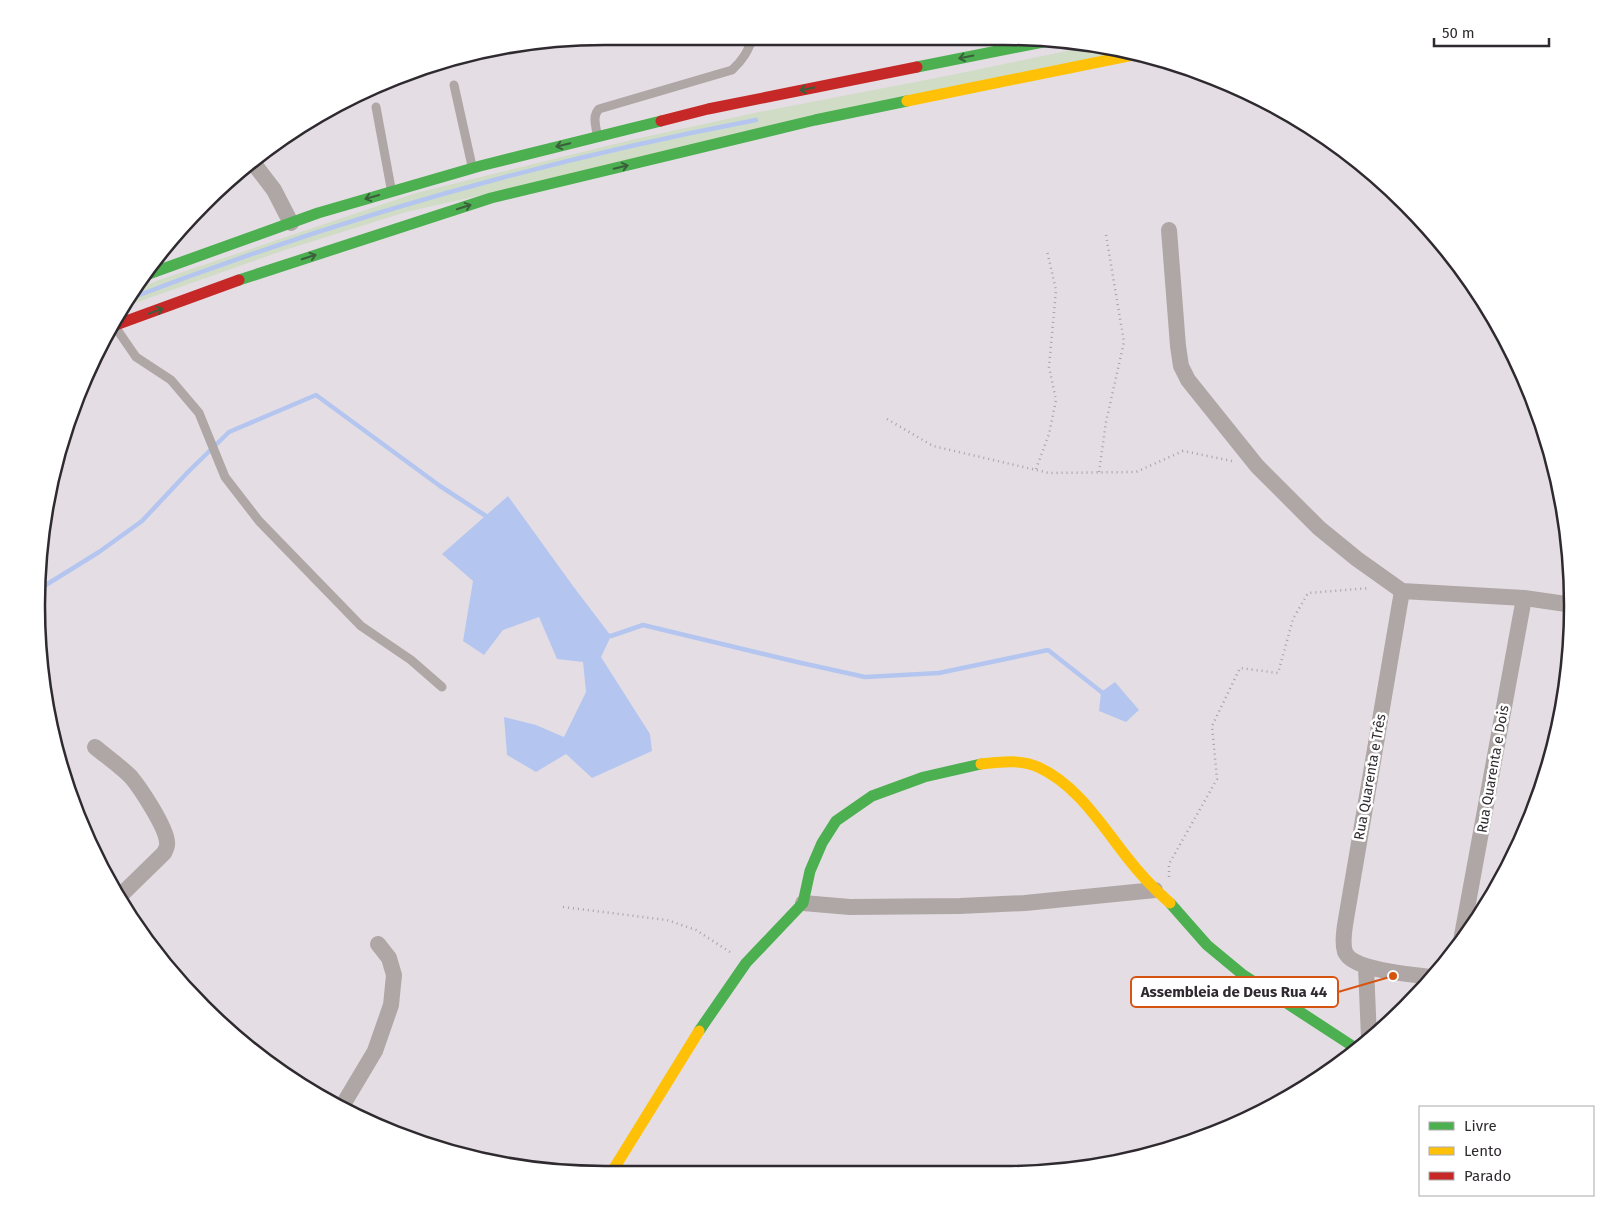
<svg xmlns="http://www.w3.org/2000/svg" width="1609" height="1211" font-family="'Fira Sans',sans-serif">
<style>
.green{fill:#d1dcc7}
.water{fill:#b4c6ef}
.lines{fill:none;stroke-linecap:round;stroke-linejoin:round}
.stream{stroke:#b4c6ef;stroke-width:4.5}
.path{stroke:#a8a2a3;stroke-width:2.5;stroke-dasharray:1 4;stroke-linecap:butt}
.lane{stroke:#afa7a5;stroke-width:9}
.street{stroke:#afa7a5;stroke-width:16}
.fast{stroke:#4caf50;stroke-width:11}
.slow{stroke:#ffc107;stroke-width:11}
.jam{stroke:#c62828;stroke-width:11}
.oneway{stroke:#3b5f3c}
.labels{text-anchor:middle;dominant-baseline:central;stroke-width:5;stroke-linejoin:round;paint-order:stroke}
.street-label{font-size:14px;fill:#2f2a2f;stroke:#fff}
.rim{fill:none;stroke:#2f2a2f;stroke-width:2.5}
.leader{fill:none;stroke:#d65410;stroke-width:2}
.callout-dot{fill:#d65410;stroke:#fff;stroke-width:2}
.callout{fill:#fff;stroke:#d65410;stroke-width:2}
.callout-label{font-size:15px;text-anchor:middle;font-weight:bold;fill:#2f2a2f}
</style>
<rect width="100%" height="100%" fill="#e4dee4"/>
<path class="green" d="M1090 46 1125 51 406 212 282 251 121 308 131 291 159 280 416 193 635 139 759 112 956 74Z"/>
<path class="water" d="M508 496 573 586 611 636 601 657 650 734 652 751 592 778 566 754 536 772 507 755 504 717 536 725 564 737 586 692 583 662 557 659 539 617 503 630 484 655 463 641 473 581 442 554Z
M1115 682 1139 710 1126 722 1099 711 1101 692Z"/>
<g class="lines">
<path class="stream" d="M126 300C331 221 540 161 756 120
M41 588 99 552 142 521 188 472 229 432 316 395 440 486 486 516 489 520
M605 635 611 636 643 625 797 662 865 677 939 673 1048 650 1104 694"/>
<path class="path" d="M887 419 933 446 1049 473 1136 472 1183 451 1232 461
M1036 469 1049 434 1056 400 1049 367 1056 290 1047 251
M1099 472 1106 422 1124 342 1106 235
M1169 877V864L1217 779 1212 726 1240 668 1278 673 1293 619 1308 593 1370 588
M563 907 667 920 696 930 730 952"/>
<path class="lane" d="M454 85 472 166
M376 107 391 188
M597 134C596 126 592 116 599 109L732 70C743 60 748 51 753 37
M116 328 136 357 171 380 199 413 225 477 259 521 361 626 411 660 442 687"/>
<path class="street" d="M254 164 274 190 291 223
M1169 230 1178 346 1181 366 1188 380 1257 466 1319 528 1357 559 1402 591 1524 598 1573 605
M1402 591 1345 925C1344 934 1342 943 1345 952 1353 971 1412 974 1431 977
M95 747C107 757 120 766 131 777 141 789 166 827 167 842 168 846 166 849 164 853L120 896
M803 903 850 907 960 906 1025 903 1155 890
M1461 941 1524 598
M1366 967 1369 1038
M341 1108 375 1051 391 1005 394 975 389 958 378 944"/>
<path class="fast" d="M917 67 1053 40
M143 276 318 213 480 166 661 121
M239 280 491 198 815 120 907 101
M1170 903 1207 945 1242 974 1357 1049
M699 1031 746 963 803 903 810 871 822 843 836 821 872 796 924 777 981 764"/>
<path class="slow" d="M907 101 1138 54
M981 764C1000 762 1020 759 1038 767 1076 784 1101 824 1126 856 1139 873 1154 889 1170 903
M613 1170 699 1031"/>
<path class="jam" d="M661 121 708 109 917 67
M110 327 239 280"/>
</g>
<defs><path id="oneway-shaft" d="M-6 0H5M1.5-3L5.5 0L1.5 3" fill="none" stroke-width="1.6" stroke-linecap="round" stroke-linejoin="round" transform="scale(1.25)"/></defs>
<g class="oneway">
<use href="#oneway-shaft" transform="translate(966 57) rotate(169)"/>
<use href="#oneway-shaft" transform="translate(807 89) rotate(169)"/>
<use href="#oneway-shaft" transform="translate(563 145) rotate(166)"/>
<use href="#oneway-shaft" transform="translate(621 167) rotate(-14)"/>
<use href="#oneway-shaft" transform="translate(372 197) rotate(164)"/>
<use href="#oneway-shaft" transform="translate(464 207) rotate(-18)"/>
<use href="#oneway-shaft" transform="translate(309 257) rotate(-18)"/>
<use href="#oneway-shaft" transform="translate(156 311) rotate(-20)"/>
</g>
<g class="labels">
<g class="street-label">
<text transform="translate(1493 769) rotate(-80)">Rua Quarenta e Dois</text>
<text transform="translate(1370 777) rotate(-80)">Rua Quarenta e Três</text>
</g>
</g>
<path d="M0 0H1609V1211H0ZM605 45H1004A560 560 0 0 1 1564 605V606A560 560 0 0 1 1004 1166H605A560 560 0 0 1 45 606V605A560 560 0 0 1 605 45Z" fill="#fff" fill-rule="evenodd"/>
<path class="rim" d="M605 45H1004A560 560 0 0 1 1564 605V606A560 560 0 0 1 1004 1166H605A560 560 0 0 1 45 606V605A560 560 0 0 1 605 45Z"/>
<path class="leader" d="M1393 976L1338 992"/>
<circle class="callout-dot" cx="1393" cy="976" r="5"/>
<rect class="callout" x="1131" y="977" width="207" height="30" rx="5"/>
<g class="callout-label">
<text x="1234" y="997">Assembleia de Deus Rua 44</text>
</g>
<rect x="1419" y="1106" width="175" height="90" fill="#ffffff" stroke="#acaaac"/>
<rect x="1429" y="1122" width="25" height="8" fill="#4caf50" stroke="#acaaac"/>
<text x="1464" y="1131" font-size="15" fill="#2f2a2f">Livre</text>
<rect x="1429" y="1147" width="25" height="8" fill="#ffc107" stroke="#acaaac"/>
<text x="1464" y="1156" font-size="15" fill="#2f2a2f">Lento</text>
<rect x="1429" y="1172" width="25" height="8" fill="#c62828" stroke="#acaaac"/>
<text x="1464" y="1181" font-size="15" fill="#2f2a2f">Parado</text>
<path d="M1434 38v8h115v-8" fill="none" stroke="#2f2a2f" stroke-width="2.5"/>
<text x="1442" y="38" font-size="15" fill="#2f2a2f" stroke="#ffffff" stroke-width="4" paint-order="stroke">50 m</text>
</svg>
